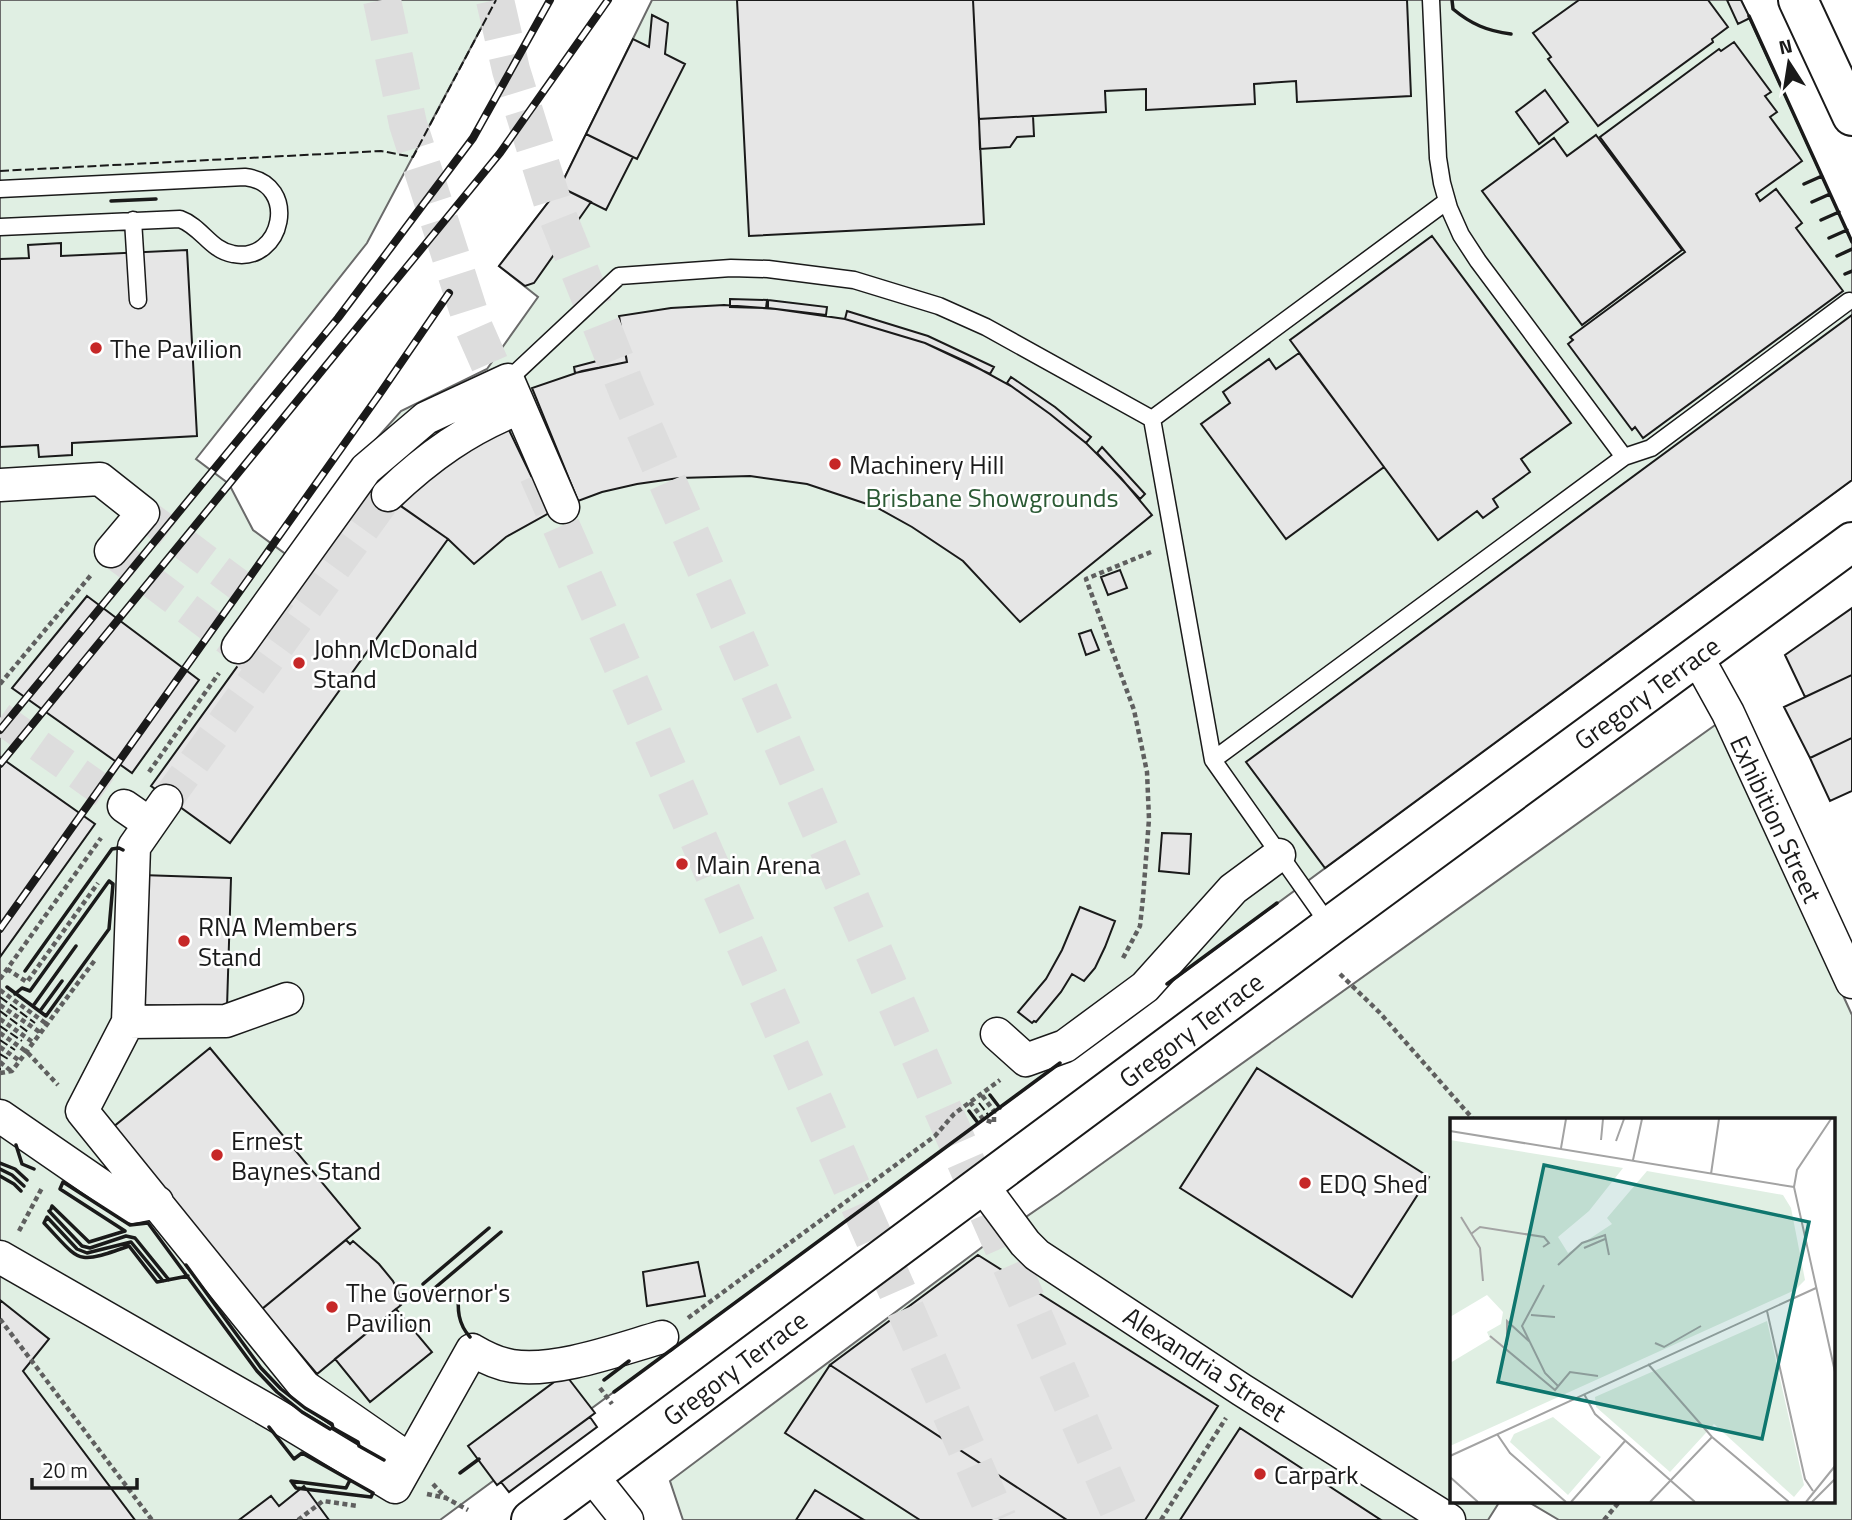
<svg xmlns="http://www.w3.org/2000/svg" width="1852" height="1520" font-family="'Titillium Web',sans-serif">
<style>
.green{fill:#e0efe3;stroke:#6a6a6a;stroke-width:2}
.building{fill:#e6e6e6;stroke:#1a1a1a;stroke-width:2}
.lines{fill:none;stroke-linecap:round;stroke-linejoin:round}
.minor-tunnel{stroke:#ddd;stroke-width:32;stroke-dasharray:32 16;stroke-linecap:butt}
.motorway-tunnel{stroke:#ddd;stroke-width:38;stroke-dasharray:38 19;stroke-linecap:butt}
.service-casing{stroke:#1a1a1a;stroke-width:19}
.minor-casing{stroke:#1a1a1a;stroke-width:35}
.primary-casing{stroke:#1a1a1a;stroke-width:42}
.path{stroke:#5f5f5f;stroke-width:4.5;stroke-dasharray:5 3.5;stroke-linecap:butt}
.service{stroke:#fff;stroke-width:16}
.minor{stroke:#fff;stroke-width:32}
.primary{stroke:#fff;stroke-width:38}
.rail-casing{stroke:#1a1a1a;stroke-width:8}
.rail{stroke:#fff;stroke-width:5;stroke-dasharray:16;stroke-linecap:butt}
.fence{stroke:#1a1a1a;stroke-width:2;stroke-dasharray:9 3.5;stroke-linecap:butt}
.wall{stroke:#1a1a1a;stroke-width:3.5}
.poi-dot{fill:#c62828;stroke:#fff;stroke-width:2.5}
.labels{text-anchor:middle;dominant-baseline:central;stroke-width:5;stroke-linejoin:round;paint-order:stroke}
.poi-label{font-size:26px;fill:#1a1a1a;stroke:#fff;text-anchor:start}
.park-label{font-size:26px;fill:#2b5a34;stroke:#fff}
.street-label{font-size:26px;fill:#1a1a1a;stroke:#fff}
.inset-road{fill:none;stroke:#a3a3a3;stroke-width:2}
.view{fill:#0f766e;fill-opacity:0.15;stroke:#0f766e;stroke-width:3.5}
.inset-edge{fill:none;stroke:#1a1a1a;stroke-width:3.5}
</style>
<rect width="100%" height="100%" fill="#fff"/>
<path class="green" d="M0 0H496L367 243 196 459 229 484 253 530 287 555 344 475 401 411 487 369 538 297 499 266 560 187 652 0H1741L1852 242V480L440 1520H0Z
M1718 723 1852 1015V1520H1559L1527 1501H1833V1119H1451V1501H1500L1488 1520H683L670 1481 985 1245 1058 1195Z"/>
<path class="building" d="M737 0H973L984 224 749 236Z
M973 0H1407L1411 96 1297 102 1296 81 1254 84 1255 104 1146 110V89L1105 91 1106 112 979 119Z
M1579 0H1708L1728 27 1712 39 1713 42 1598 126 1548 59 1551 57 1533 33Z
M1727 0H1741L1750 18 1738 24Z
M652 15 668 23 665 54 685 64 637 159 586 134 633 39 649 47Z
M1734 42 1771 92 1765 96 1777 112 1770 117 1802 161 1756 194 1760 201 1776 189 1802 223 1796 228 1843 291 1643 438 1635 427 1632 430 1568 344 1573 340 1570 337 1685 252 1600 137 1719 49 1721 51Z
M1545 90 1568 122 1539 144 1516 112Z
M1033 116 1034 136 1017 137 1010 147 980 149 979 119Z
M586 134 633 157 606 210 560 187Z
M1596 135 1682 250 1582 325 1482 191 1554 138 1567 156Z
M560 187 591 202 534 283 525 286 499 266Z
M1432 236 1571 423 1521 459 1530 472 1493 499 1498 507 1483 518 1477 511 1438 540 1290 340Z
M61 243V256L187 250 197 436 72 443V455L39 457 38 445 0 447V259L29 258 28 245Z
M730 299 767 300 766 308 730 307Z
M768 300 827 307 826 315 768 308Z
M724 305 776 309 845 319 925 343 969 363 1011 386 1050 414 1086 443 1121 478 1152 515 1020 622 963 561 912 527 876 507 807 484 750 476 679 478 637 484 602 492 578 501 532 388 582 371 627 362 619 316 671 308Z
M847 311 928 336 994 367 990 374 925 343 845 319Z
M1852 315V480L1325 868 1246 762Z
M617 328 620 348 624 347 627 362 575 373 574 367 597 361 593 340Z
M1299 353 1384 467 1286 539 1201 424 1230 403 1223 392 1269 359 1276 369Z
M1011 377 1055 407 1091 437 1086 443 1050 414 1007 383Z
M508 428 549 513 506 537 474 564 448 539 401 506 408 496 454 457Z
M1102 447 1145 494 1140 499 1097 453Z
M369 484 448 539 230 843 151 786Z
M1120 570 1127 588 1108 595 1101 577Z
M87 596 199 680 132 773 12 688Z
M1852 608V675L1805 697 1785 655Z
M1091 630 1099 650 1086 655 1079 634Z
M1852 675V738L1810 758 1784 707Z
M1852 738V791L1830 801 1810 758Z
M0 757 95 824 0 957Z
M1162 833 1191 834 1189 874 1159 871Z
M141 875 231 878 227 1007 137 1005Z
M1080 907 1115 921 1105 947 1095 968 1084 981 1072 974 1061 992 1036 1022 1034 1021 1032 1023 1018 1012 1046 979 1062 950Z
M210 1048 360 1228 262 1309 112 1128Z
M1257 1068 1429 1177 1352 1297 1180 1188Z
M346 1240 350 1244 353 1241 379 1264 393 1281 402 1300 399 1303 401 1305 317 1374 262 1309Z
M978 1255 1218 1406 1145 1520H1067L830 1365Z
M698 1262 705 1296 647 1306 643 1272Z
M0 1300 49 1339 23 1371 135 1520H0Z
M396 1309 432 1352 370 1402 335 1359Z
M830 1365 1067 1520H920L785 1433Z
M565 1374 595 1413 497 1485 468 1446Z
M590 1417 597 1427 509 1492 501 1482Z
M1240 1428 1381 1520H1180Z
M304 1486 329 1520H239L271 1496 279 1506Z
M815 1490 864 1520H796Z"/>
<g class="lines">
<path class="minor-tunnel" d="M143 513 288 622
M111 551 258 662
M0 718 124 806
M166 801 388 495"/>
<path class="motorway-tunnel" d="M382 0 408 124 474 328 514 419
M495 0 511 70 554 207 628 392 1123 1520
M538 474 998 1520"/>
<g class="service-casing">
<path id="service" d="M0 189 245 177C300 183 283 264 233 254 210 250 202 227 180 219L0 227
M133 220 138 300
M508 380 619 276 731 268 768 269 854 280 939 306 986 327 1152 419
M1152 419 1213 760 1330 926
M1152 419 1447 201
M1624 457 1651 448 1849 301
M1213 760 1624 457 1478 261 1461 235 1449 208 1442 183 1438 158 1431 0"/>
</g>
<g class="minor-casing">
<path id="minor" d="M0 485 100 479 143 513 111 551
M388 495C428 457 468 428 520 408
M238 647 366 469 426 418 508 380 563 507
M1697 657 1728 713 1852 982
M166 801 134 847 128 1022 82 1111 305 1387 410 1460
M124 806 150 824
M128 1022 226 1021 287 999
M997 1034 1026 1060 1065 1046 1145 987 1233 889 1279 855
M0 1116 132 1207 157 1202
M982 1185 1025 1243 1037 1255 1242 1390 1449 1520
M0 1257 274 1414 395 1487 472 1350C484 1357 498 1364 512 1366 556 1373 620 1349 662 1337
M592 1476 627 1520"/>
</g>
<g class="primary-casing">
<path id="primary" d="M1798 0 1852 116
M531 1520 1330 926 1852 542"/>
</g>
<path class="path" d="M0 684 91 575
M149 772 219 673
M1123 958 1140 926 1143 898 1149 819 1147 772 1134 710 1086 579 1151 552
M7 969 27 982 98 883
M1340 974 1380 1013 1473 1119
M0 979 101 838
M0 990 48 1025
M0 1005 41 1033
M0 1019 34 1043
M0 1033 27 1052 58 1085
M0 1047 20 1061
M0 1062 11 1071
M0 1073 12 1071 95 960
M970 1102 983 1119 994 1123V1111L981 1094
M19 1231 43 1186
M688 1318 935 1136 954 1114 1000 1080
M0 1319 152 1520
M600 1388 612 1404
M433 1484 446 1498 468 1510
M427 1494 446 1498
M298 1520 323 1501 358 1506
M1161 1520 1226 1418
M1604 1520 1620 1501"/>
<use href="#service" class="service"/>
<use href="#minor" class="minor"/>
<use href="#primary" class="primary"/>
<g class="rail-casing">
<path id="rail" d="M0 730 338 318 473 138 550 0
M0 764 500 153 608 0
M0 929 379 395 449 293"/>
</g>
<use href="#rail" class="rail"/>
<path class="fence" d="M0 171 381 151 413 157 496 0
M0 997 35 1023
M0 1011 28 1032
M0 1026 22 1041
M0 1040 15 1050
M0 1054 8 1059
M0 1069H1
M979 1103 989 1116"/>
<path class="wall" d="M1452 0 1453 9C1471 24 1487 31 1511 34
M1749 16 1852 242
M1804 184 1822 176
M111 201 156 199
M1812 202 1830 194
M1821 220 1839 212
M1829 238 1847 230
M1837 256 1852 249
M1845 274 1852 271
M25 971 112 849 119 848 123 850
M1167 984 1277 903
M7 987 46 1016 109 929 113 884 109 881
M15 994 22 988 30 991 109 881
M33 1006 76 946
M40 1011 62 981
M990 1095 1000 1108
M969 1111 978 1123
M16 1145 22 1164 34 1169
M0 1163 15 1169 27 1180
M0 1169 12 1175 24 1186
M0 1176 14 1184 21 1191
M51 1209 52 1206 89 1242 125 1231
M49 1211 82 1246 90 1248 126 1236 135 1238 169 1280
M125 1231 60 1189 63 1182 130 1225 148 1223 257 1371 277 1392 302 1412 330 1429
M186 1265 261 1368 281 1389 305 1408 332 1424 333 1428 358 1442 359 1446 384 1460
M163 1281 131 1242 87 1253 77 1249 47 1217 44 1223C82 1263 75 1265 129 1246L157 1282 188 1276
M423 1284 489 1228
M430 1292 501 1232
M459 1292C457 1309 458 1324 470 1337
M604 1380 629 1361
M614 1392 1060 1063
M269 1427 294 1459 302 1453 373 1493 371 1497
M460 1473 479 1459
M291 1481 296 1488 371 1497
M291 1481 346 1488 350 1480"/>
</g>
<g class="poi-dot">
<circle cx="96" cy="348" r="7"/>
<circle cx="835" cy="464" r="7"/>
<circle cx="299" cy="663" r="7"/>
<circle cx="682" cy="864" r="7"/>
<circle cx="184" cy="941" r="7"/>
<circle cx="217" cy="1155" r="7"/>
<circle cx="1305" cy="1183" r="7"/>
<circle cx="332" cy="1307" r="7"/>
<circle cx="1260" cy="1474" r="7"/>
</g>
<g class="labels">
<g class="poi-label">
<text x="110" y="348">The Pavilion</text>
<text x="849" y="464">Machinery Hill</text>
<text x="313" y="648">John McDonald<tspan x="313" dy="30">Stand</tspan></text>
<text x="696" y="864">Main Arena</text>
<text x="198" y="926">RNA Members<tspan x="198" dy="30">Stand</tspan></text>
<text x="231" y="1140">Ernest<tspan x="231" dy="30">Baynes Stand</tspan></text>
<text x="1319" y="1183">EDQ Shed</text>
<text x="346" y="1292">The Governor's<tspan x="346" dy="30">Pavilion</tspan></text>
<text x="1274" y="1474">Carpark</text>
</g>
<g class="park-label">
<text x="992" y="497">Brisbane Showgrounds</text>
</g>
<g class="street-label">
<text transform="translate(1647 693) rotate(-36)">Gregory Terrace</text>
<text transform="translate(1776 819) rotate(65)">Exhibition Street</text>
<text transform="translate(1191 1030) rotate(-37)">Gregory Terrace</text>
<text transform="translate(1205 1364) rotate(33)">Alexandria Street</text>
<text transform="translate(735 1368) rotate(-37)">Gregory Terrace</text>
</g>
</g>
<g transform="translate(1450 1118)">
<rect width="385" height="385" fill="#fff"/>
<path d="M0 22 173 50 139 93 108 119 118 135 162 106 157 100 197 53 333 77 341 90 355 162 345 172 0 328V245L40 221 37 214 51 206 53 194 37 177 0 199ZM317 203 354 367 344 379 264 306 220 354 146 289 145 279ZM103 299 151 339 118 377 60 324 64 316Z" fill="#e0efe3"/>
<path class="inset-road" d="M381 1 347 52 344 69 385 254M0 13 344 69M151 22 153 1M166 23 174 1M111 30 116 1M183 42 192 1M261 56 269 1M11 99 30 130 33 163M21 116 30 109 94 119 99 125 93 129M134 130 155 121M108 147 132 125 155 117 159 137M94 167 72 208 95 255 108 268M317 193 355 361 363 373M81 197 105 199M40 218 105 272 120 254 148 258M205 225 214 229 251 208M57 227V203L80 224M198 246 262 319 339 384M134 276 145 296 245 384M47 316 60 335 116 384M0 338 366 170M0 359 28 384M121 384 175 323M200 384 262 319M356 384 385 348M362 384 385 361"/>
<path class="view" d="M94 47 359 104 312 321 48 264Z"/>
<rect width="385" height="385" class="inset-edge"/>
</g>
<g transform="translate(1789 63) rotate(348)" stroke="#ffffff" stroke-width="5" paint-order="stroke">
<path d="M0-5L12 26L0 18L-12 26Z" fill="#1a1a1a"/>
<text y="-10" font-size="19" font-weight="bold" text-anchor="middle" fill="#1a1a1a">N</text>
</g>
<path d="M32 1478v10h105v-10" fill="none" stroke="#1a1a1a" stroke-width="3.5"/>
<text x="42" y="1478" font-size="21" fill="#1a1a1a" stroke="#ffffff" stroke-width="5" paint-order="stroke">20 m</text>
</svg>
